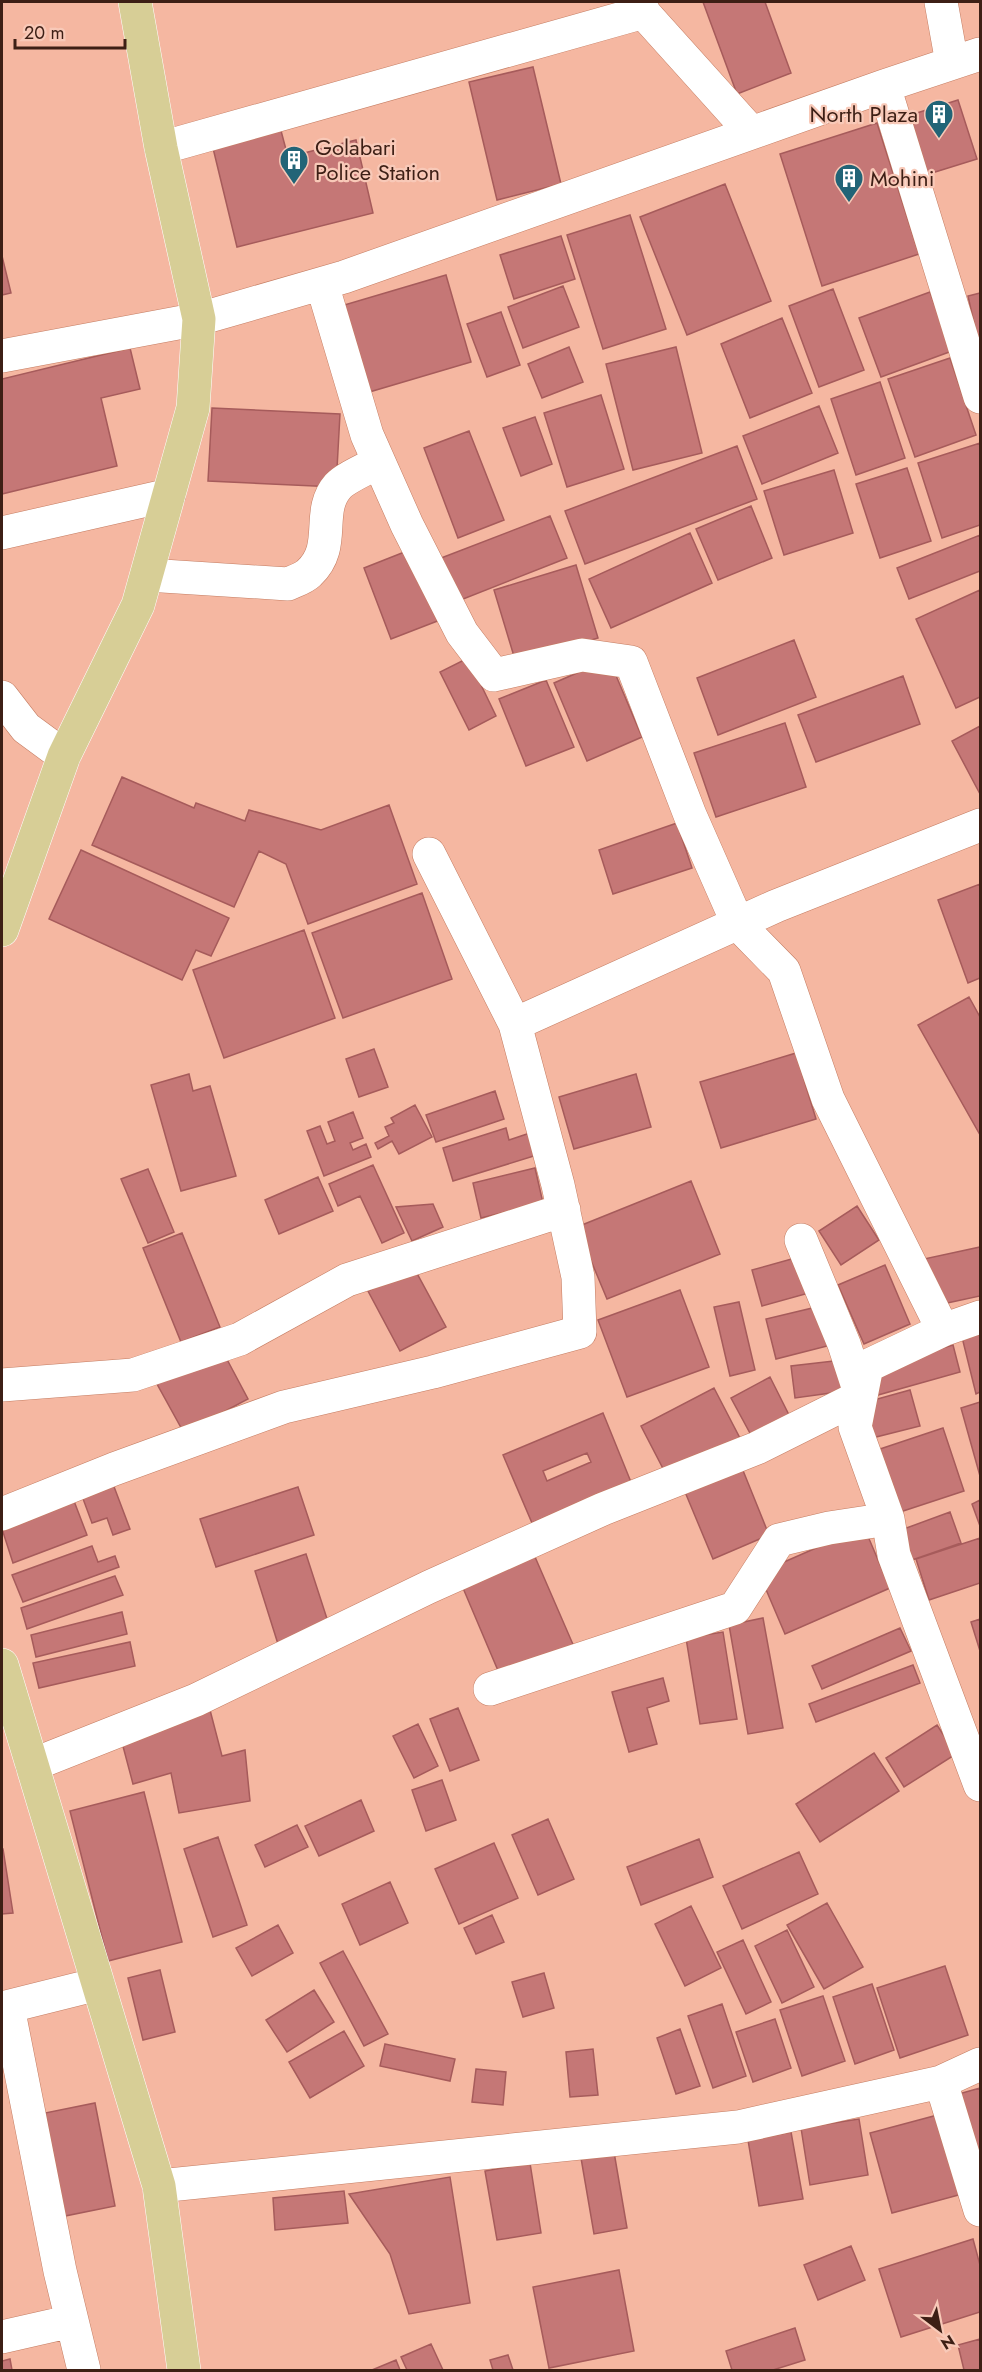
<svg xmlns="http://www.w3.org/2000/svg" width="982" height="2372" font-family="Jost,sans-serif">
<style>
.building{fill:#c57776;stroke:#a65b5b;stroke-width:1.5;fill-rule:evenodd}
.lines{fill:none;stroke-linecap:round;stroke-linejoin:round}
.minor-casing{stroke:#c47c61;stroke-width:34}
.major-casing{stroke:#fff;stroke-width:34}
.minor{stroke:#fff;stroke-width:33}
.major{stroke:#d7ce96;stroke-width:33}
.labels{text-anchor:middle;dominant-baseline:central;stroke-width:4.5;stroke-linejoin:round;paint-order:stroke}
.poi-label{font-size:22px;fill:#3d1f15;stroke:#f8c9b8;text-anchor:start}
</style>
<rect width="100%" height="100%" fill="#f5b7a1"/>
<path class="building" d="M703 2H765L791 73 737 94Z
M533 67 561 184 497 200 469 82Z
M958 100 977 159 919 177 901 118Z
M877 123 919 254 822 286 780 154Z
M280 127 288 157 356 140 373 213 237 247 212 144Z
M725 184 771 301 687 335 640 217Z
M630 215 666 329 603 349 567 235Z
M561 236 575 279 514 299 500 255Z
M2 256 11 293 2 295Z
M446 275 471 362 366 393 341 306Z
M563 286 579 327 523 348 508 307Z
M833 289 864 370 819 387 789 306Z
M930 292 952 351 881 377 859 318Z
M980 293V351L968 296Z
M501 312 520 365 487 377 467 324Z
M782 318 812 393 750 418 721 344Z
M569 347 583 382 542 398 528 364Z
M676 347 702 453 633 470 606 364Z
M130 348 140 389 101 398 117 466 2 494V379Z
M950 358 976 435 915 457 888 379Z
M880 382 905 458 856 475 831 399Z
M601 395 624 469 567 487 544 413Z
M819 406 838 453 762 484 743 436Z
M212 408 340 414 336 487 208 481Z
M535 417 552 464 521 476 503 428Z
M469 431 504 520 458 538 424 448Z
M980 443V525L942 538 918 463Z
M737 446 757 499 585 564 565 511Z
M907 468 931 541 880 558 856 484Z
M834 470 853 533 784 555 764 491Z
M751 506 772 558 718 580 696 529Z
M550 516 567 558 453 603 436 560Z
M690 533 712 583 611 628 589 579Z
M980 535V571L909 599 897 568Z
M412 549 440 620 391 639 364 568Z
M576 565 598 638 516 663 494 590Z
M980 590V697L956 708 916 619Z
M794 640 816 697 718 735 697 678Z
M468 658 496 716 469 730 440 672Z
M609 659 642 737 587 761 554 683Z
M903 676 920 724 816 762 798 715Z
M546 680 574 747 526 766 499 699Z
M785 723 806 787 716 817 694 753Z
M980 726V794L952 741Z
M122 777 194 808 196 803 245 821 249 810 321 830 389 805 417 884 308 924 286 864 259 851 234 907 92 845Z
M677 823 692 868 613 894 599 850Z
M81 850 229 918 211 956 196 950 182 980 49 919Z
M980 884V978L968 983 938 900Z
M422 893 452 979 343 1018 312 933Z
M304 930 335 1018 224 1058 193 970Z
M969 997 980 1017V1132L979 1133 918 1025Z
M374 1049 388 1087 359 1097 346 1059Z
M796 1053 816 1119 721 1148 700 1082Z
M189 1074 193 1091 210 1086 236 1176 181 1191 151 1085Z
M636 1074 651 1127 574 1149 559 1097Z
M495 1091 504 1119 436 1142 426 1115Z
M415 1105 432 1137 399 1154 392 1141 378 1149 375 1143 389 1136 385 1127 394 1123 391 1118Z
M353 1112 363 1138 350 1143 353 1150 366 1144 371 1157 324 1176 307 1131 320 1126 327 1144 335 1141 328 1122Z
M506 1128 509 1140 530 1133 537 1155 453 1181 443 1148Z
M373 1165 404 1233 382 1243 360 1196 338 1206 329 1184Z
M535 1168 543 1203 481 1218 473 1183Z
M148 1169 174 1232 148 1243 121 1179Z
M318 1177 333 1211 279 1234 265 1200Z
M691 1181 720 1254 607 1299 577 1227Z
M433 1204 443 1227 412 1241 396 1207Z
M857 1206 879 1240 841 1265 819 1231Z
M182 1233 220 1327 181 1342 143 1248Z
M980 1247V1296L933 1306 924 1259Z
M806 1255 816 1291 762 1306 752 1270Z
M885 1265 910 1324 864 1344 838 1285Z
M413 1266 446 1327 400 1351 368 1291Z
M680 1290 709 1367 627 1397 598 1320Z
M739 1302 755 1370 730 1376 714 1307Z
M825 1305 835 1344 776 1359 766 1319Z
M980 1324V1392L976 1394 960 1329Z
M953 1345 960 1372 878 1395 870 1368Z
M222 1350 248 1399 184 1433 157 1384Z
M842 1360 845 1391 795 1398 791 1366Z
M770 1377 789 1415 751 1435 731 1398Z
M714 1388 743 1444 670 1482 641 1426Z
M910 1390 920 1426 872 1438 863 1403Z
M980 1402V1476L961 1408Z
M603 1413 631 1482 532 1523 503 1455ZM587 1453 591 1462 547 1481 543 1471Z
M943 1428 964 1491 888 1516 868 1453Z
M742 1468 769 1535 713 1559 685 1492Z
M113 1484 130 1529 113 1535 107 1518 92 1523 82 1496Z
M298 1487 314 1535 216 1567 200 1519Z
M980 1500V1526L972 1504Z
M74 1501 87 1535 13 1563 2 1529Z
M950 1512 961 1543 912 1560 901 1530Z
M864 1527 890 1588 785 1634 759 1573Z
M980 1538V1583L929 1600 916 1559Z
M92 1546 98 1562 115 1556 119 1567 23 1602 12 1575Z
M532 1550 575 1649 502 1680 460 1581Z
M306 1554 330 1628 278 1644 255 1571Z
M115 1576 123 1595 27 1629 21 1608Z
M122 1612 127 1634 36 1657 31 1635Z
M763 1618 783 1728 748 1734 729 1625Z
M980 1619V1651L971 1622Z
M900 1628 911 1651 822 1689 812 1666Z
M723 1632 737 1719 700 1724 686 1638Z
M130 1642 135 1666 39 1688 33 1663Z
M913 1665 920 1683 816 1722 809 1704Z
M663 1678 669 1701 647 1708 657 1744 629 1752 612 1692Z
M458 1708 479 1760 450 1771 430 1719Z
M210 1710 222 1756 245 1750 250 1801 179 1813 171 1773 133 1784 120 1735Z
M418 1724 438 1766 414 1778 393 1736Z
M937 1725 956 1754 904 1787 886 1758Z
M874 1753 899 1791 820 1842 796 1804Z
M442 1780 456 1820 426 1831 412 1790Z
M144 1792 182 1942 108 1961 70 1811Z
M361 1800 374 1831 319 1856 305 1826Z
M548 1819 574 1879 538 1895 512 1835Z
M297 1825 308 1847 265 1867 255 1845Z
M218 1837 247 1925 213 1937 184 1849Z
M699 1839 713 1877 641 1905 627 1867Z
M494 1843 518 1898 459 1924 435 1869Z
M2 1849H3L13 1913 2 1914Z
M799 1852 818 1894 742 1929 723 1886Z
M390 1882 408 1923 360 1945 342 1904Z
M827 1903 863 1967 824 1989 787 1925Z
M691 1906 721 1968 685 1986 655 1924Z
M492 1915 504 1942 476 1954 464 1928Z
M278 1925 293 1953 252 1976 236 1948Z
M787 1930 814 1987 782 2003 755 1946Z
M743 1940 771 2002 746 2014 717 1952Z
M343 1951 388 2034 364 2046 320 1963Z
M945 1966 968 2035 900 2058 877 1988Z
M160 1970 175 2032 143 2040 128 1978Z
M544 1973 554 2008 523 2017 512 1982Z
M872 1984 894 2050 855 2064 833 1997Z
M314 1990 334 2022 287 2052 266 2020Z
M823 1996 845 2061 802 2076 780 2010Z
M722 2004 746 2076 713 2088 688 2016Z
M775 2019 791 2068 753 2082 736 2032Z
M680 2029 700 2086 676 2094 657 2038Z
M344 2031 364 2066 310 2098 289 2062Z
M385 2044 455 2059 450 2081 380 2066Z
M593 2049 598 2095 570 2097 566 2052Z
M476 2069 506 2072 503 2105 472 2102Z
M980 2088V2186L955 2095Z
M95 2103 115 2206 65 2216 45 2113Z
M945 2113 966 2193 892 2213 870 2133Z
M859 2119 868 2175 810 2185 801 2128Z
M791 2132 803 2199 759 2206 748 2140Z
M614 2152 627 2228 594 2234 581 2158Z
M530 2163 541 2233 497 2240 485 2171Z
M450 2177 470 2303 409 2314 390 2254 349 2194Z
M344 2191 348 2223 275 2230 273 2198Z
M973 2239 980 2265V2312L901 2337 879 2269Z
M851 2246 865 2280 818 2300 804 2265Z
M619 2270 634 2351 549 2368 533 2287Z
M795 2328 805 2360 773 2370H732L726 2351Z
M980 2339V2370H964L958 2345Z
M431 2344 443 2370H407L401 2357Z
M508 2355 513 2370H493L490 2360Z
M10 2359 12 2370H2V2361Z
M396 2360 400 2370H372Z"/>
<g class="lines">
<g class="minor-casing">
<path id="minor" d="M634 2 751 132
M941 2 952 63
M884 86 980 397
M161 148 644 12
M322 284 367 435 407 525 462 633 494 675 582 655 631 662 690 815 738 924 784 971 828 1099 943 1330
M2 356 199 319 344 277 884 86 980 54
M2 533 169 495
M147 575 288 584C295 581 304 578 309 573 338 546 315 512 338 486 345 478 368 468 379 462
M2 697 26 728 64 756
M515 1024 776 906 980 825
M980 1317 943 1330 867 1366 855 1427 888 1519 894 1555 980 1785
M2 1385 133 1375 240 1339 347 1280 564 1210
M2 1514 114 1469 284 1407 433 1372 580 1332 578 1277 558 1185 515 1024 429 854
M490 1689 735 1608 779 1540 829 1528 888 1519
M32 1765 196 1700 429 1587 603 1509 757 1448 861 1396 844 1344 801 1240
M8 2007 60 2271 84 2370
M2 2008 98 1984
M941 2082 980 2210
M159 2186 738 2127 941 2082 980 2064
M2 2337 72 2321"/>
</g>
<g class="major-casing">
<path id="major" d="M2 930 64 756 138 605 193 408 199 319 161 148 135 2
M2 1665 159 2186 184 2370"/>
</g>
<use href="#minor" class="minor"/>
<use href="#major" class="major"/>
</g>
<defs>
<g id="building-pin" transform="scale(1.5)"><path d="M0 17L-7.5 6A9.5 9.5 0 1 1 7.5 6Z" fill="#226477" stroke="#f8c9b8"/><path d="M-4-6H4V6H1V3H-1V6H-4ZM-2.5-4.3h1.7v1.8h-1.7ZM.8-4.3h1.7v1.8H.8ZM-2.5-1h1.7V.8h-1.7ZM.8-1h1.7V.8H.8Z" fill="#fff"/></g>
</defs>
<g fill-rule="evenodd">
<use href="#building-pin" x="939" y="114"/>
<use href="#building-pin" x="294" y="160"/>
<use href="#building-pin" x="849" y="178"/>
</g>
<g class="labels">
<g class="poi-label">
<text x="918" y="114" text-anchor="end">North Plaza</text>
<text x="315" y="147">Golabari<tspan x="315" dy="25">Police Station</tspan></text>
<text x="870" y="178">Mohini</text>
</g>
</g>
<rect width="982" height="2372" fill="none" stroke="#3d1f15" stroke-width="6"/>
<g transform="translate(940 2330) rotate(148)" stroke="#f8c9b8" stroke-width="4.5" paint-order="stroke">
<path d="M0-4.5L10 22L0 15L-10 22Z" fill="#3d1f15"/>
<text y="-9" font-size="16" font-weight="bold" text-anchor="middle" fill="#3d1f15">N</text>
</g>
<path d="M15 39v9h110v-9" fill="none" stroke="#3d1f15" stroke-width="3"/>
<text x="24" y="39" font-size="18" fill="#3d1f15" stroke="#f8c9b8" stroke-width="4.5" paint-order="stroke">20 m</text>
</svg>
